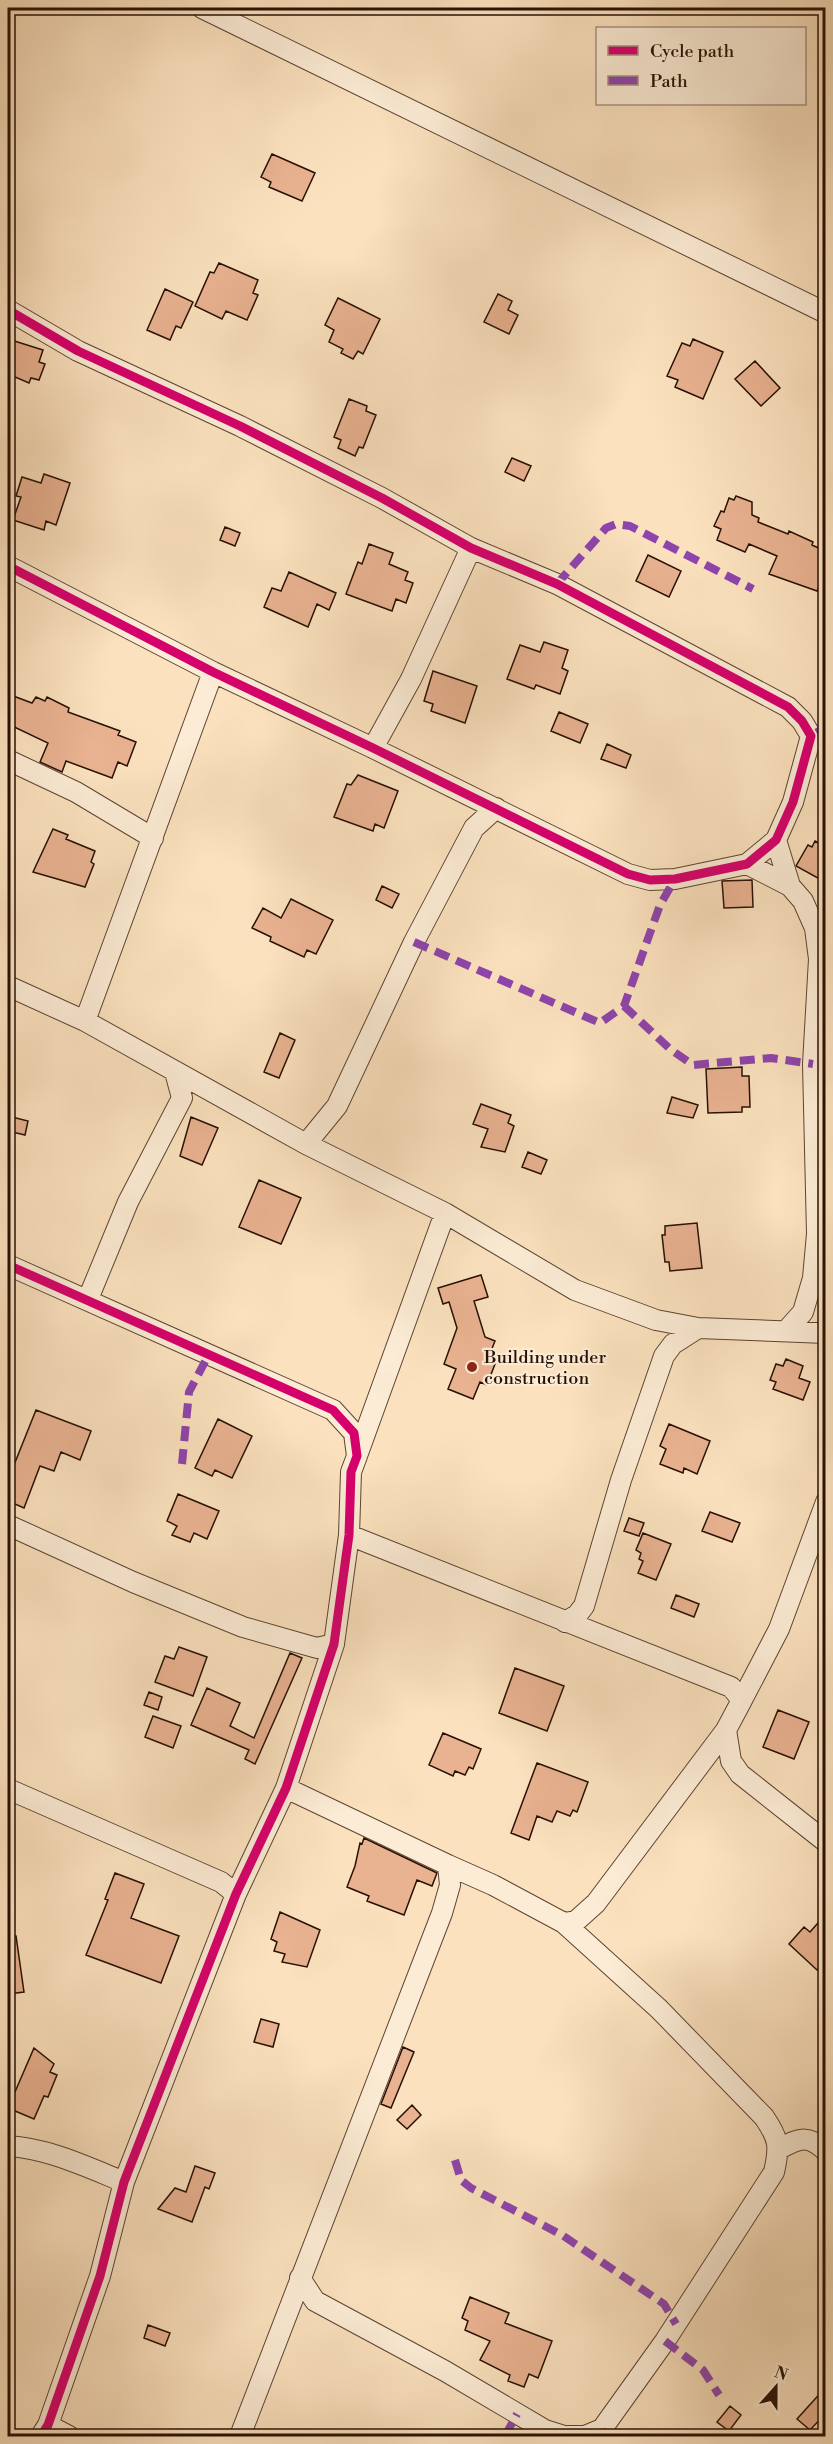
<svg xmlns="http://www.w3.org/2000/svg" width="833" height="2444" font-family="'Libre Bodoni',serif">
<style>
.building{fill:#e9b291;stroke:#271004;stroke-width:1.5}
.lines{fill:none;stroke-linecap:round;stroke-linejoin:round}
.minor-casing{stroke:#5c4432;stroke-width:22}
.minor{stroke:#fcecd5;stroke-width:20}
.quiet{stroke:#8e44ad;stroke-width:8;stroke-dasharray:15 8;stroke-linecap:butt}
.cycleway-casing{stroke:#fcecd5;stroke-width:13}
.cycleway{stroke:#d6006c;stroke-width:9}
.poi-dot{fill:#8f2418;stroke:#fcecd5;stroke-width:2}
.labels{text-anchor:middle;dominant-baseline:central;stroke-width:4.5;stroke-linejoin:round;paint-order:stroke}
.poi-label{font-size:18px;fill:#271004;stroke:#fcecd5;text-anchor:start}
</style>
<rect width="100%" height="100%" fill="#fbe1be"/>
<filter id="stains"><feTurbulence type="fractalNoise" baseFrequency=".00333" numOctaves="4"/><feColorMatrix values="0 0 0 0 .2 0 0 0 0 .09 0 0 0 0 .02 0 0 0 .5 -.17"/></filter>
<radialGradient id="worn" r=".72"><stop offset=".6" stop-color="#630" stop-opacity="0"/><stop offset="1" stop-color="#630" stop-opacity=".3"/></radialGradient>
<path class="building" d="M272 154 315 173 302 201 269 187 271 182 261 177Z
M219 263 258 280 253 293 258 295 247 320 226 311 222 319 195 306 210 272 214 273Z
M165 289 193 302 181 328 176 326 170 340 147 330Z
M498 294 512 301 508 310 518 315 509 334 484 322Z
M338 298 380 319 363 354 358 351 353 359 341 353 343 349 329 342 334 330 325 325Z
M8 339 43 350 39 362 45 364 39 380 31 378 29 383 8 374Z
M693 339 723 352 703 399 675 387 678 380 667 376 682 343 690 346Z
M755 361 780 388 761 406 735 379Z
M349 399 367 406 366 411 376 415 363 448 359 447 355 456 338 448 341 440 334 437Z
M512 458 531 466 524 481 505 472Z
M44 474 70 483 56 525 46 521 44 530 13 520 21 497 16 496 22 477 41 483Z
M736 496 752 502V515L759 518 758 522 788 534 789 531 813 542 812 545 825 551V573L817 591 769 574 777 556 749 544 745 552 717 540 721 529 714 526 721 511 724 512 729 498 734 500Z
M225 527 240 533 235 546 220 540Z
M369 544 393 553 389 564 408 572 405 580 413 583 406 603 396 599 392 611 346 594 358 562 362 564Z
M648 555 681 571 669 597 636 581Z
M289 572 336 593 329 610 317 604 308 627 264 607 272 588 281 591Z
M544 642 568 650 562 668 568 671 560 694 536 685 534 689 507 679 520 645 540 652Z
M433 671 477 686 465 723 431 711 433 704 424 701Z
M8 694 32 703 36 697 45 701 47 697 69 708 68 712 120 731 118 735 136 742 127 766 118 762 112 778 66 761 62 772 40 762 48 743 8 724Z
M559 712 588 724 580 743 551 731Z
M607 744 631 755 626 768 601 759Z
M358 775 398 791 384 828 375 824 373 831 334 817 347 784 351 785Z
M53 829 68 835 66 839 95 851 91 862 94 864 85 887 33 872Z
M815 841 825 847V882L796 866 808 845 812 847Z
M752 880 753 907 724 908 722 881Z
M382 886 399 894 392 908 376 900Z
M291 899 333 920 316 954 307 950 304 957 270 941 271 937 252 928 263 908 281 918Z
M280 1033 295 1040 279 1078 264 1072Z
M742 1067V1076H749L750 1107H742V1112L708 1113 706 1069Z
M672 1097 698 1105 693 1118 667 1113Z
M481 1104 511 1115 508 1123 514 1126 505 1152 481 1147 488 1129 473 1124Z
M8 1116 28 1121 25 1135 8 1131Z
M191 1117 218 1128 202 1165 180 1156Z
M528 1152 547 1160 541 1174 522 1167Z
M259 1180 301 1198 281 1244 239 1227Z
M697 1223 702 1268 670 1271 669 1262H665L662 1235H665V1226Z
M481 1275 488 1297 474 1301 485 1337 495 1341 487 1361 495 1364 487 1385 480 1382 473 1399 448 1389 456 1369 444 1364 457 1328 449 1302 443 1304 438 1288Z
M786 1359 803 1366 799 1378 810 1382 803 1400 773 1389 776 1382 770 1380 776 1364 783 1366Z
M36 1410 91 1431 80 1460 61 1452 54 1471 40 1466 24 1508 8 1501V1480Z
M218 1419 252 1436 232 1478 215 1470 212 1476 195 1468Z
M669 1424 710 1441 697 1474 684 1468 683 1473 660 1464 666 1449 660 1446Z
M178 1494 219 1511 207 1539 194 1533 190 1542 172 1535 177 1526 167 1521Z
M710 1512 740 1523 732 1542 702 1531Z
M629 1518 644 1523 639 1536 624 1531Z
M643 1533 671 1544 656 1580 638 1573 643 1561 639 1559 641 1553 636 1550Z
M676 1595 699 1604 694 1617 671 1608Z
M179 1647 207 1657 193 1696 155 1682 165 1656 174 1659Z
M290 1653 302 1658 255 1764 245 1759 249 1750 191 1725 207 1688 240 1703 230 1726 254 1738Z
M515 1668 564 1686 547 1731 499 1713Z
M149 1692 162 1697 158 1710 144 1705Z
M778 1710 809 1722 794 1759 763 1747Z
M153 1716 181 1726 173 1748 145 1737Z
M443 1733 481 1749 473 1769 469 1767 465 1775 455 1771 453 1776 429 1765Z
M537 1763 588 1782 577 1812 573 1810 570 1816 557 1811 552 1822 537 1816 529 1840 511 1833Z
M364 1838 437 1873 432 1886 417 1880 404 1915 367 1901 369 1896 347 1887 355 1866 360 1843 362 1844Z
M115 1873 144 1884 131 1918 179 1936 161 1983 86 1955 108 1900 105 1899Z
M280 1912 320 1930 307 1967 282 1962 285 1954 274 1951 277 1942 271 1939Z
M825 1915V1961L817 1970 789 1944 804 1927 810 1932Z
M8 1936H16L24 1992 8 1994Z
M261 2019 279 2024 273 2047 254 2042Z
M403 2047 414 2052 391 2108 381 2104Z
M34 2048 54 2064 50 2072 57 2075 48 2097 44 2096 34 2119 8 2108Z
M412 2105 421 2115 407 2129 397 2120Z
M195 2166 215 2173 209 2189 205 2187 192 2222 158 2209 175 2188 186 2192Z
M470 2297 509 2313 505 2323 552 2341 538 2378 529 2374 524 2387 508 2381 510 2375 480 2360 490 2341 465 2330 468 2321 462 2318Z
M148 2325 170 2333 165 2346 144 2338Z
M825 2388V2414L810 2430 797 2419Z
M730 2406 741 2415 729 2431 717 2422Z"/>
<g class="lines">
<g class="minor-casing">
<path id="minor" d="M202 8 826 313
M8 310 78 351 240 426 382 498 471 548 557 584 788 707 802 721 811 736 793 802 776 840 747 864 675 879 650 880 628 874 373 748 213 672 8 566
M373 748 411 679 471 548
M8 760 76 792 153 838
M776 840 790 886 803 901 815 928 819 959 813 1064 817 1234 813 1278 803 1312 786 1331
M747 864 790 886
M8 986 85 1021 306 1144 445 1213 575 1290 656 1320 698 1328 826 1333
M85 1021 213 672
M306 1144 337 1106 414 942 474 828 496 808
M8 1265 333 1410 354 1433 357 1456 351 1472 349 1535 334 1644 286 1788 236 1894 124 2182 100 2276 48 2425 41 2436
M88 1299 128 1202 182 1098 175 1072
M358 1453 445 1213
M8 1525 133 1582 243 1627 317 1648 334 1644
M349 1535 731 1687 742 1700 726 1730 731 1761 740 1774 826 1842
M565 1622 577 1615 584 1606 621 1480 664 1356 673 1344 698 1328
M742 1700 779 1629 826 1502
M8 1789 221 1882 236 1894
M448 1865 493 1885 564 1923 576 1921 596 1903 726 1730
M564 1923 659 2009 764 2117C779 2139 780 2146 774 2172L665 2341 602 2429 585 2436H567
M8 2146C47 2148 87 2167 124 2182
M779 2149C798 2139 807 2133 826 2151
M300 2278 315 2301 445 2371 545 2430 564 2436
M48 2425 69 2436
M240 2436 442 1913 450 1885 448 1865 286 1788"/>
</g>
<use href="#minor" class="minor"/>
<path class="quiet" d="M557 584 606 528 616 524 630 526 753 589
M811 736 822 729H826
M414 942 600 1023 624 1006 660 905 675 879
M624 1006 670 1049 693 1065 771 1058 813 1064
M182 1464 189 1392 209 1354
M455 2160 461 2180 471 2188 562 2235 664 2304 676 2324
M665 2341 703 2370 719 2395
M602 2429 604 2436
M505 2436 517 2414"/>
<g class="cycleway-casing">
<path id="cycleway" d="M8 310 78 351 240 426 382 498 471 548 557 584 788 707 802 721 811 736 793 802 776 840 747 864 675 879 650 880 628 874 373 748 213 672 8 566
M8 1265 333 1410 354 1433 357 1456 351 1472 349 1535 334 1644 286 1788 236 1894 124 2182 100 2276 48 2425 41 2436"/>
</g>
<use href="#cycleway" class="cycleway"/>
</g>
<circle class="poi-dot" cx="472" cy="1367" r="6"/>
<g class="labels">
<g class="poi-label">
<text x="484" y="1357">Building under<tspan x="484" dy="21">construction</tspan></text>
</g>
</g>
<rect width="833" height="2444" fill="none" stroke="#fbe1be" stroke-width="30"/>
<rect x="9" y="9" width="815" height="2426" fill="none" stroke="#271004" stroke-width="3"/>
<rect x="15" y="15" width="803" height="2414" fill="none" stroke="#271004" stroke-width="1.5"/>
<rect x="596" y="27" width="210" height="78" fill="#fcecd5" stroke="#a79481" stroke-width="1.5"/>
<rect x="608" y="46" width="30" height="9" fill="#d6006c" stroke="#a79481" stroke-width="1.5"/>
<text x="650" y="57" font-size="18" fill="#271004">Cycle path</text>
<rect x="608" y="76" width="30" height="9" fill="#8e44ad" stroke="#a79481" stroke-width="1.5"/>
<text x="650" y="87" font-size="18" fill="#271004">Path</text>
<g transform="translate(776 2387) rotate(21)" stroke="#fcecd5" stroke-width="4.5" paint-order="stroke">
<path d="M0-4.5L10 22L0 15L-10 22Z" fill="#271004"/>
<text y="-9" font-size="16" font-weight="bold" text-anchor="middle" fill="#271004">N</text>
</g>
<rect width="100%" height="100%" filter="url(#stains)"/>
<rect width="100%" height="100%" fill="url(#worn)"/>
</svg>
